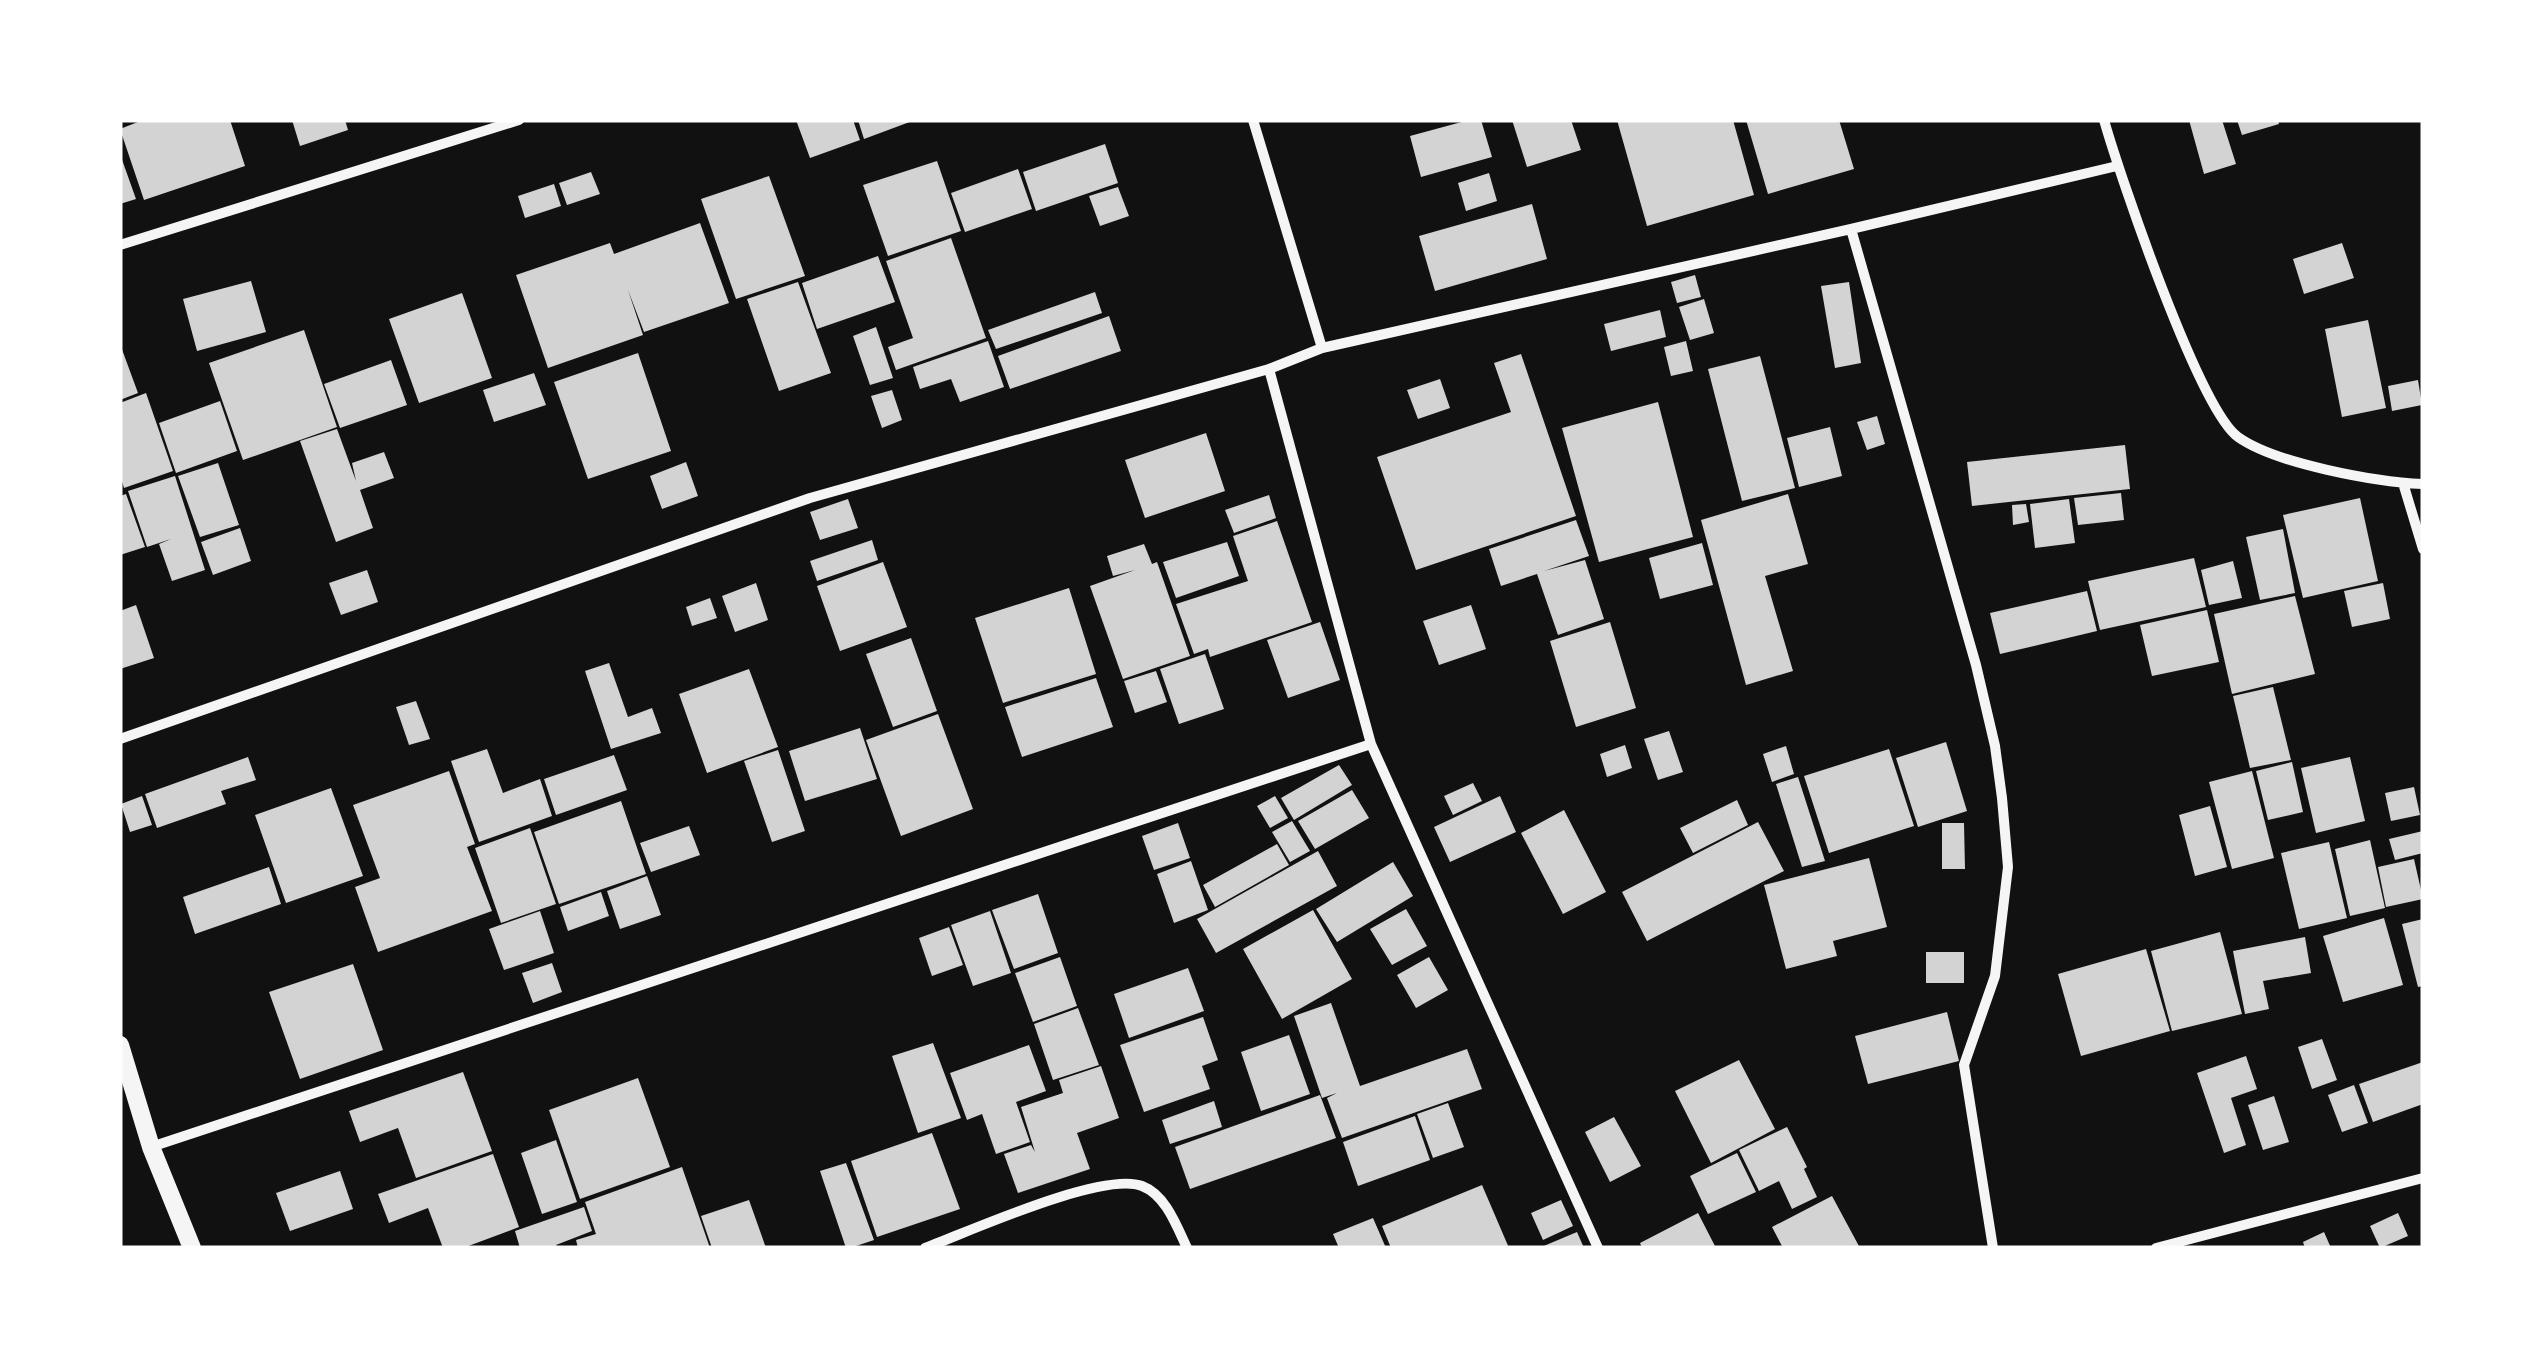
<svg xmlns="http://www.w3.org/2000/svg" width="2543" height="1368" font-family="'Varela Round',sans-serif">
<style>
.building{fill:#d3d3d3}
.lines{fill:none;stroke-linecap:round;stroke-linejoin:round}
.minor{stroke:#f5f5f5;stroke-width:10}
.tertiary{stroke:#f5f5f5;stroke-width:18}
</style>
<rect width="100%" height="100%" fill="#111"/>
<path class="building" d="M143 120H230L245 166 144 200 120 129Z
M292 120H345L348 130 300 146Z
M796 120H853L860 140 810 158Z
M858 120H915L864 139Z
M1469 120H1481L1492 157 1421 177 1410 136Z
M1512 120H1571L1581 150 1527 167Z
M1617 120H1733L1754 195 1647 226Z
M1746 120H1839L1854 169 1768 194Z
M2189 120H2222L2236 164 2204 174Z
M2237 120H2278L2279 124 2242 135Z
M1105 144 1118 183 1036 211 1023 172Z
M120 154 136 199 120 204Z
M937 161 961 231 888 256 863 185Z
M1018 169 1032 209 965 232 951 193Z
M591 172 600 194 567 205 559 183Z
M1489 173 1497 201 1466 211 1458 183Z
M769 176 805 276 736 299 701 199Z
M554 184 561 206 525 218 518 196Z
M1118 187 1129 216 1100 226 1089 196Z
M1532 204 1547 259 1435 291 1419 236Z
M700 223 729 303 644 332 628 290 643 335 548 368 516 275 610 243 614 254Z
M951 238 986 338 896 370 888 347 913 338 886 261Z
M2342 243 2354 278 2304 294 2293 259Z
M878 256 895 302 817 329 802 283Z
M1695 275 1701 297 1677 303 1671 282Z
M251 281 266 332 197 351 183 299Z
M798 282 831 373 779 391 747 299Z
M1849 282 1861 363 1835 368 1821 286Z
M1095 292 1102 313 996 349 988 330Z
M462 293 492 378 419 403 389 319Z
M1704 299 1714 333 1690 340 1679 307Z
M1660 310 1666 337 1611 351 1604 324Z
M1109 316 1121 351 1010 389 998 356Z
M2368 320 2386 408 2342 417 2325 329Z
M876 327 893 378 870 385 853 336Z
M304 330 337 427 243 460 209 363Z
M988 341 1004 387 960 402 951 379 920 389 913 367Z
M1686 341 1693 371 1671 376 1664 347Z
M120 344 138 393 120 400Z
M638 353 671 451 588 479 554 382Z
M1521 354 1576 516 1416 570 1377 457 1511 412 1494 363Z
M1760 356 1795 488 1742 501 1708 369Z
M391 360 407 405 340 428 324 384Z
M534 373 546 405 494 422 483 390Z
M1440 379 1450 408 1418 419 1407 390Z
M2418 380 2422 405 2392 411 2388 386Z
M892 390 902 420 882 428 871 396Z
M146 393 173 471 124 488 120 475V403Z
M220 401 237 451 176 473 159 423Z
M1658 402 1693 537 1599 562 1562 428Z
M1877 416 1885 444 1867 450 1857 422Z
M1830 427 1842 476 1799 487 1787 438Z
M337 429 356 481 352 463 384 452 394 478 360 490 373 528 336 542 300 441Z
M1206 433 1225 491 1145 518 1125 460Z
M2125 445 2130 489 1972 506 1967 462Z
M686 462 698 496 662 509 650 476Z
M218 463 239 525 200 537 178 476Z
M175 476 205 570 172 581 159 544 171 539 147 547 128 491Z
M2121 493 2124 520 2078 525 2074 498Z
M126 494 145 547 120 555V496Z
M1788 494 1808 564 1765 576 1793 671 1746 685 1701 520Z
M1269 495 1276 518 1234 533 1225 510Z
M2360 498 2378 581 2303 598 2283 515Z
M848 499 858 528 820 540 810 512Z
M2069 499 2075 543 2035 548 2030 504Z
M2026 504 2029 522 2013 525 2012 505Z
M1576 520 1589 556 1544 571 1585 560 1604 619 1558 635 1537 574 1501 586 1489 549Z
M1277 521 1312 622 1210 657 1208 649 1194 654 1176 604 1248 581 1233 536Z
M240 528 251 561 213 575 201 542Z
M2283 529 2295 593 2260 600 2246 537Z
M872 540 878 560 817 581 810 561Z
M1227 542 1239 576 1176 598 1163 562Z
M1702 543 1713 585 1660 599 1649 558Z
M1144 544 1152 564 1157 562 1190 656 1123 679 1090 586 1135 570 1113 576 1107 556Z
M2194 558 2206 607 2100 630 2088 581Z
M2233 561 2242 598 2209 605 2201 570Z
M883 562 907 627 840 651 817 586Z
M367 570 378 602 341 615 329 583Z
M756 583 768 620 735 632 722 596Z
M2383 583 2390 619 2352 627 2344 591Z
M1069 588 1096 674 1003 703 975 618Z
M2087 591 2097 631 2000 654 1990 613Z
M2295 596 2315 674 2232 694 2214 614Z
M710 598 717 618 692 626 686 607Z
M136 605 154 658 120 669V611Z
M1471 605 1486 649 1439 665 1423 621Z
M2207 610 2219 662 2152 676 2140 625Z
M1320 622 1340 680 1288 698 1267 640Z
M1610 622 1636 708 1576 727 1550 641Z
M911 638 937 711 893 727 866 654Z
M1205 654 1224 709 1179 724 1160 669Z
M609 663 628 717 652 708 661 733 611 749 585 671Z
M749 669 778 747 707 773 679 694Z
M1156 671 1167 702 1135 713 1124 681Z
M1096 678 1113 727 1022 757 1005 707Z
M2273 687 2291 760 2250 768 2233 696Z
M416 701 430 739 409 745 396 707Z
M938 714 973 809 901 836 866 740Z
M860 728 877 779 805 801 789 751Z
M1669 731 1683 772 1658 780 1644 739Z
M1946 742 1967 811 1918 827 1896 758Z
M1625 745 1632 768 1607 777 1600 754Z
M1786 746 1794 774 1772 782 1763 754Z
M487 749 503 793 540 779 552 816 479 842 451 761Z
M1889 749 1914 826 1829 853 1804 776Z
M778 750 805 831 772 842 744 761Z
M614 755 627 790 556 815 544 779Z
M248 757 256 780 221 791 226 804 157 828 145 794Z
M2350 757 2365 821 2316 833 2301 768Z
M2292 762 2303 812 2268 820 2256 771Z
M1339 765 1352 785 1294 820 1281 798Z
M449 771 475 844 467 847 492 911 378 952 355 887 380 878 353 805Z
M2252 771 2274 858 2232 869 2209 782Z
M1798 777 1825 861 1802 867 1776 784Z
M1473 783 1482 801 1453 815 1444 796Z
M2414 787 2420 815 2391 821 2385 793Z
M331 788 363 876 286 903 255 815Z
M1352 790 1369 818 1315 849 1298 821Z
M142 796 152 825 130 832 121 804Z
M1275 796 1288 818 1270 828 1257 806Z
M1500 796 1516 832 1450 862 1434 827Z
M1737 800 1748 825 1693 853 1680 828Z
M621 801 646 874 559 904 534 832Z
M2210 806 2227 867 2195 876 2179 815Z
M1564 810 1606 892 1563 914 1521 833Z
M1292 821 1310 851 1290 862 1272 832Z
M1758 822 1784 871 1647 941 1622 892Z
M1178 823 1190 858 1154 870 1142 836Z
M1942 823H1964L1965 869H1942Z
M689 826 700 855 651 872 640 843Z
M530 828 556 904 501 923 475 848Z
M2423 831V853L2395 860 2389 839Z
M2370 840 2385 908 2350 916 2335 849Z
M2329 842 2347 918 2299 929 2281 853Z
M1277 844 1289 865 1215 907 1203 885Z
M1318 851 1337 886 1216 953 1197 919Z
M1869 858 1887 927 1833 941 1837 956 1786 969 1764 885Z
M2414 859 2423 899 2386 907 2378 867Z
M1191 861 1208 910 1174 923 1157 874Z
M1393 862 1413 896 1337 942 1316 909Z
M269 867 281 904 195 934 183 897Z
M647 876 661 915 620 929 607 891Z
M601 892 609 916 568 931 560 907Z
M1038 894 1058 953 1014 969 992 910Z
M1406 909 1427 946 1392 965 1370 929Z
M1313 910 1352 979 1282 1019 1243 949Z
M540 911 554 953 504 970 489 929Z
M990 911 1011 973 973 986 951 925Z
M2384 918 2403 985 2343 1002 2323 936Z
M2423 919V986L2418 987 2402 924Z
M949 927 963 965 932 976 919 938Z
M2220 932 2242 1014 2172 1031 2151 951Z
M2305 937 2311 973 2263 981 2269 1009 2245 1014 2233 951Z
M2146 949 2170 1031 2081 1056 2058 974Z
M1926 952H1964V983H1926Z
M1060 957 1077 1006 1033 1022 1015 973Z
M1429 957 1448 990 1416 1008 1397 975Z
M552 963 562 992 533 1003 522 973Z
M353 964 383 1050 300 1079 269 992Z
M1188 968 1204 1011 1129 1038 1114 994Z
M1331 1003 1360 1086 1467 1049 1482 1089 1342 1138 1327 1098 1337 1093 1322 1098 1294 1016Z
M1078 1008 1099 1065 1053 1080 1034 1024Z
M1947 1012 1959 1061 1868 1084 1855 1036Z
M1203 1017 1218 1060 1202 1066 1210 1089 1144 1112 1120 1045Z
M1289 1035 1310 1094 1261 1111 1241 1052Z
M2322 1039 2337 1080 2312 1089 2298 1047Z
M933 1043 961 1118 918 1133 892 1056Z
M1029 1045 1046 1091 1016 1102 1030 1142 996 1154 982 1114 967 1120 950 1073Z
M2246 1056 2257 1089 2231 1098 2246 1145 2224 1153 2197 1073Z
M1739 1060 1775 1129 1711 1163 1675 1091Z
M2423 1062V1104L2373 1122 2359 1084Z
M1101 1066 1119 1118 1077 1133 1090 1169 1018 1193 1004 1154 1031 1145 1035 1152 1021 1107 1063 1093 1059 1080Z
M463 1072 492 1151 416 1178 398 1128 360 1142 349 1111Z
M638 1078 670 1167 580 1199 549 1110Z
M2354 1085 2368 1123 2342 1132 2328 1095Z
M1320 1095 1336 1138 1190 1189 1175 1147Z
M2274 1096 2289 1142 2263 1150 2248 1105Z
M1214 1101 1222 1127 1170 1144 1162 1120Z
M1448 1103 1464 1147 1433 1158 1417 1114Z
M1415 1116 1430 1160 1358 1186 1343 1142Z
M1614 1117 1641 1166 1610 1182 1585 1132Z
M1787 1127 1807 1167 1804 1169 1817 1197 1792 1209 1779 1181 1759 1191 1739 1150Z
M932 1133 960 1209 877 1237 851 1161Z
M556 1140 577 1202 542 1214 521 1153Z
M1737 1153 1756 1192 1708 1214 1690 1176Z
M493 1154 519 1227 463 1248H443L428 1208 389 1223 378 1194Z
M846 1163 874 1240 850 1248H846L820 1171Z
M682 1167 710 1248H578L576 1240 596 1234 585 1202Z
M340 1171 353 1209 290 1231 276 1193Z
M1482 1185 1509 1248H1391L1382 1226Z
M1832 1196 1860 1248H1783L1772 1227Z
M749 1200 766 1248H712L701 1216Z
M1561 1200 1573 1226 1543 1240 1531 1213Z
M584 1207 592 1231 556 1245 558 1248H520L515 1231Z
M1698 1213 1716 1248H1642L1640 1243Z
M2398 1213 2408 1236 2380 1248 2370 1226Z
M1373 1218 1386 1248H1339L1333 1234Z
M1577 1232 1584 1248H1539Z
M2324 1232 2331 1248H2305L2303 1242Z"/>
<g class="lines">
<path class="minor" d="M2104 120C2120 176 2199 409 2238 437 2276 464 2376 482 2423 484
M1851 229 1976 665 1995 746 2002 798 2008 867 1995 976 1964 1065 1993 1248
M120 245 519 120
M1322 348 1851 229 2117 166
M1269 369 1371 744 1598 1248
M2403 483 2423 549
M120 739 810 498 1269 369 1322 348 1253 120
M151 1147 1371 744
M925 1248C968 1232 1102 1171 1142 1186 1166 1195 1177 1227 1187 1248
M2156 1248 2423 1178"/>
<path class="tertiary" d="M120 1045 151 1147 192 1248"/>
</g>
<rect width="2543" height="1368" fill="none" stroke="#ffffff" stroke-width="245"/>
</svg>
